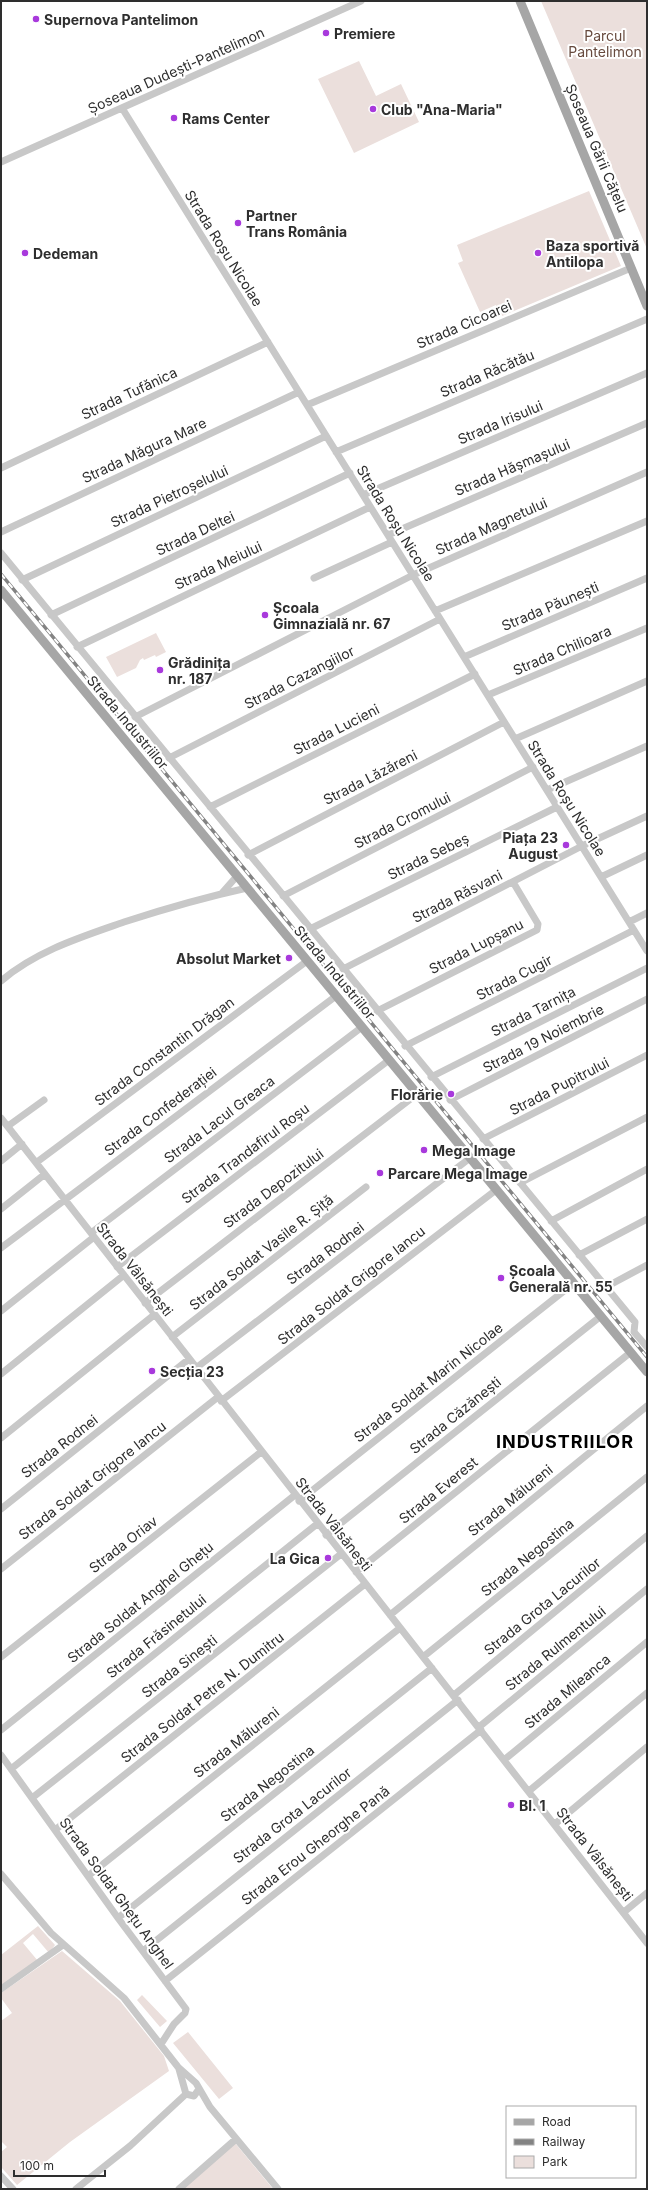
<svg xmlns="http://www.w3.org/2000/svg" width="648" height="2190" font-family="Inter,sans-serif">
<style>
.green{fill:#ebdfdc}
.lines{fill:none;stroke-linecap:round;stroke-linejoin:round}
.minor{stroke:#c8c8c8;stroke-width:7}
.major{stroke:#a6a6a6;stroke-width:9}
.rail-casing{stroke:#838383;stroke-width:3.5}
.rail{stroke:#fff;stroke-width:2;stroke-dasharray:6;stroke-linecap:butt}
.poi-dot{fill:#a839dc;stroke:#fff;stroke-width:1.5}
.labels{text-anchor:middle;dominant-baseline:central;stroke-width:4;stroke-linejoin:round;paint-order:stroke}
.poi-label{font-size:14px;font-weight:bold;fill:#2e2e2e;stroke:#fff;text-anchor:start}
.park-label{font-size:14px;fill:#674a3e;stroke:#fff}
.street-label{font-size:14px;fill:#2e2e2e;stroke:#fff}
.district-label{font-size:18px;font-weight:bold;letter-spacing:1px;fill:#000;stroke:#fff}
</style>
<rect width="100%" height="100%" fill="#fff"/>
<path class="green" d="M541 1H647V249Z
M359 61 376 96 401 84 419 122 354 153 318 79Z
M589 191 621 266 502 316 496 305 480 312 458 263 463 261 457 245Z
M156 633 166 652 156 657 155 655 144 660 143 658 140 660 136 668 117 677 106 657Z
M38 1926 55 1945 49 1953 33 1934 23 1943 38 1961 1 1987V1955Z
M62 1951 120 2001 164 2056 169 2071 70 2142 17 2185 1 2167V2152L7 2147 1 2141V2021L12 2013 1 1998V1993Z
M142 1995 167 2021 160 2027 137 2000Z
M188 2032 233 2088 219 2099 173 2043Z
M235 2143 273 2189H182Z"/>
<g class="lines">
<path class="minor" d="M122 108 647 951
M1 162 361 1
M307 405 631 268
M336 452 647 319
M1 468 268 342
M363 495 647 373
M1 532 299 392
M388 535 647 423
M1 553 635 1322 634 1332 647 1347
M314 578 392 542
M22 580 326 436
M435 611 647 521
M51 615 350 473
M77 647 370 507
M464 657 647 578
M488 695 647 628
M135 717 413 575 647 472
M515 739 647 681
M169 758 440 619
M547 790 647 746
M210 807 475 674
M248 855 504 722
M601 877 647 855
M222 893 237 876
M283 896 533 767
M629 922 647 913
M310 929 557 807
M343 969 582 846 647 816
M1 981C36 951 81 937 124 922 164 909 206 897 247 888
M377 1011 537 930 538 924 513 882
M405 1046 634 930
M431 1077 647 968
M450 1100 647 999
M1 1118 647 1943
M8 1126 44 1100
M483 1139 647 1055
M1 1161 22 1144
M37 1162 307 961
M520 1183 647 1117
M1 1209 45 1174
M551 1221 647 1169
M91 1233 362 1027
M1 1248 336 996
M579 1255 647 1219
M117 1267 389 1060
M606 1287 647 1265
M145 1303 417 1094
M1 1311 94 1237
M172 1337 366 1187
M196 1368 470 1158
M1 1374 124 1275
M221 1401 496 1190
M1 1438 154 1315
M299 1501 574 1283
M1 1509 189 1359
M326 1535 601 1316
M1 1569 218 1397
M356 1572 631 1352
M390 1615 647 1406
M1 1657 261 1452
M423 1657 647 1477
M454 1695 647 1536
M479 1727 647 1589
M1 1730 295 1495
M1 1755 118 1918 186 2009 185 2013 174 2024 161 2044
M504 1760 647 1642
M11 1769 317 1524
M529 1791 647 1693
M32 1798 341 1554
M555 1824 647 1747
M55 1830 365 1584
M1 1874 51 1933 124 1998 178 2067 196 2083 210 2107 278 2189
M88 1876 400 1628
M624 1912 647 1893
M118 1918 432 1668
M143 1951 458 1700
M165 1981 481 1730
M1 1989 63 1945
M179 2069 186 2094 194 2096 199 2089
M1 2176 13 2189
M76 2189 130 2146 186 2094
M179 2189 236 2139"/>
<path class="major" d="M520 1 647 306
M1 590 647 1372"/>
<g class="rail-casing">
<path id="rail" d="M1 574 647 1357"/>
</g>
<use href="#rail" class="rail"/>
</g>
<g class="poi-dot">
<circle cx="36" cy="19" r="4"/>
<circle cx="326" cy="33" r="4"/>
<circle cx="373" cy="109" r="4"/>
<circle cx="174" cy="118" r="4"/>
<circle cx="238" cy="223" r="4"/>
<circle cx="25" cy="253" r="4"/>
<circle cx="538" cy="253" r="4"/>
<circle cx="265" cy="615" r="4"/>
<circle cx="160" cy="670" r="4"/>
<circle cx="566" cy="845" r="4"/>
<circle cx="289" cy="958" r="4"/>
<circle cx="451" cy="1094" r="4"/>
<circle cx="424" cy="1150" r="4"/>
<circle cx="380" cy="1173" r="4"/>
<circle cx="501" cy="1278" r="4"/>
<circle cx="152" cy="1371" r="4"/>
<circle cx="328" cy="1558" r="4"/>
<circle cx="511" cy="1805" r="4"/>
</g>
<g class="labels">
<g class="poi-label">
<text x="44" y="19">Supernova Pantelimon</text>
<text x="334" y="33">Premiere</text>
<text x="381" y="109">Club "Ana-Maria"</text>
<text x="182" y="118">Rams Center</text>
<text x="246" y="215">Partner<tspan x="246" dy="16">Trans România</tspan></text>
<text x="546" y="245">Baza sportivă<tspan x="546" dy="16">Antilopa</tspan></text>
<text x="33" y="253">Dedeman</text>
<text x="273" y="607">Școala<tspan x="273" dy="16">Gimnazială nr. 67</tspan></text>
<text x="168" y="662">Grădinița<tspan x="168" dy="16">nr. 187</tspan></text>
<text x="558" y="837" text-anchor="end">Piața 23<tspan x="558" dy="16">August</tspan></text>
<text x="281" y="958" text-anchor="end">Absolut Market</text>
<text x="443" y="1094" text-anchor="end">Florărie</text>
<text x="432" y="1150">Mega Image</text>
<text x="388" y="1173">Parcare Mega Image</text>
<text x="509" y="1270">Școala<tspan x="509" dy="16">Generală nr. 55</tspan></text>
<text x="160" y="1371">Secția 23</text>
<text x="320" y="1558" text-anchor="end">La Gica</text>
<text x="519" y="1805">Bl. 1</text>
</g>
<g class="park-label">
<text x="605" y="35">Parcul<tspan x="605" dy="16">Pantelimon</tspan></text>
</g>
<g class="street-label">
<text transform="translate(176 70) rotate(-24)">Șoseaua Dudești-Pantelimon</text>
<text transform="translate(597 148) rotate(67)">Șoseaua Gării Cățelu</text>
<text transform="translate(224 248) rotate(58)">Strada Roșu Nicolae</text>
<text transform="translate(464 324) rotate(-23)">Strada Cicoarei</text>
<text transform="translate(487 373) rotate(-23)">Strada Răcătău</text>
<text transform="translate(129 393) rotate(-25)">Strada Tufănica</text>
<text transform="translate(500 422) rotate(-23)">Strada Irisului</text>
<text transform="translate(144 450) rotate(-25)">Strada Măgura Mare</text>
<text transform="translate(512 467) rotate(-23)">Strada Hășmașului</text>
<text transform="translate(169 496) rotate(-25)">Strada Pietroșelului</text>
<text transform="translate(396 523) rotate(58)">Strada Roșu Nicolae</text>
<text transform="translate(491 526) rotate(-24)">Strada Magnetului</text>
<text transform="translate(195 533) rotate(-25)">Strada Deltei</text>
<text transform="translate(218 565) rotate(-25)">Strada Meiului</text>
<text transform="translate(550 606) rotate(-23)">Strada Păunești</text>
<text transform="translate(562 650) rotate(-23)">Strada Chilioara</text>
<text transform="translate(299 677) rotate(-27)">Strada Cazangiilor</text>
<text transform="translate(128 722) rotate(50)">Strada Industriilor</text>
<text transform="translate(336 729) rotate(-27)">Strada Lucieni</text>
<text transform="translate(370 777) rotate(-27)">Strada Lăzăreni</text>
<text transform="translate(567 798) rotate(58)">Strada Roșu Nicolae</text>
<text transform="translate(402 820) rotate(-27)">Strada Cromului</text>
<text transform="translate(428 856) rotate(-26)">Strada Sebeș</text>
<text transform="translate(457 896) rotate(-27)">Strada Răsvani</text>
<text transform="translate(476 946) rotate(-27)">Strada Lupșanu</text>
<text transform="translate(335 972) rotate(50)">Strada Industriilor</text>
<text transform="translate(514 977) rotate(-27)">Strada Cugir</text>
<text transform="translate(533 1011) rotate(-27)">Strada Tarnița</text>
<text transform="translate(543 1038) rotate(-27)">Strada 19 Noiembrie</text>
<text transform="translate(164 1051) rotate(-37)">Strada Constantin Drăgan</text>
<text transform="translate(559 1086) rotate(-27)">Strada Pupitrului</text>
<text transform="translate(160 1111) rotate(-37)">Strada Confederației</text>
<text transform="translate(219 1119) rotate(-37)">Strada Lacul Greaca</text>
<text transform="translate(245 1153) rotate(-37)">Strada Trandafirul Roșu</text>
<text transform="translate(273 1188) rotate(-37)">Strada Depozitului</text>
<text transform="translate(261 1252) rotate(-38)">Strada Soldat Vasile R. Șiță</text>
<text transform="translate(325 1253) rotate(-37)">Strada Rodnei</text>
<text transform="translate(135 1269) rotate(52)">Strada Vâlsănești</text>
<text transform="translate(351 1285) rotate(-38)">Strada Soldat Grigore Iancu</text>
<text transform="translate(428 1382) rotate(-38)">Strada Soldat Marin Nicolae</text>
<text transform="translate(455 1415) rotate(-39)">Strada Căzănești</text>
<text transform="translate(59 1446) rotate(-38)">Strada Rodnei</text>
<text transform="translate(92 1480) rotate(-38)">Strada Soldat Grigore Iancu</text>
<text transform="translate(438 1490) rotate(-39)">Strada Everest</text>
<text transform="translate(510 1500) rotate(-39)">Strada Mălureni</text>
<text transform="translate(334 1524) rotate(52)">Strada Vâlsănești</text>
<text transform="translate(123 1544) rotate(-38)">Strada Oriav</text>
<text transform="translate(527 1557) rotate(-39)">Strada Negostina</text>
<text transform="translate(140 1602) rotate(-39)">Strada Soldat Anghel Ghețu</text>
<text transform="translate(542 1606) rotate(-39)">Strada Grota Lacurilor</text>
<text transform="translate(156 1636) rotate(-39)">Strada Frăsinetului</text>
<text transform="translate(555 1648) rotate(-39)">Strada Rulmentului</text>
<text transform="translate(179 1666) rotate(-38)">Strada Sinești</text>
<text transform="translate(567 1691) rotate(-40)">Strada Mileanca</text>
<text transform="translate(202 1697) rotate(-38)">Strada Soldat Petre N. Dumitru</text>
<text transform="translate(236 1742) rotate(-38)">Strada Mălureni</text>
<text transform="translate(267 1783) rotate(-38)">Strada Negostina</text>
<text transform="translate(292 1815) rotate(-38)">Strada Grota Lacurilor</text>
<text transform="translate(315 1845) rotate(-38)">Strada Erou Gheorghe Pană</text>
<text transform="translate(595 1854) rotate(52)">Strada Vâlsănești</text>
<text transform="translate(117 1893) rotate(54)">Strada Soldat Ghețu Anghel</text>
</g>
<g class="district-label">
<text x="565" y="1441">INDUSTRIILOR</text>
</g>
</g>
<rect width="648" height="2190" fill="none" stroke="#2e2e2e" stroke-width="4"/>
<rect x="506" y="2106" width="130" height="72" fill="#ffffff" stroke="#ababab"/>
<rect x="514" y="2119" width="20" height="6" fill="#a6a6a6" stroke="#ababab"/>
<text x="542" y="2126" font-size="12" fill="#2e2e2e">Road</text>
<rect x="514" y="2139" width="20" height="6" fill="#838383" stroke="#ababab"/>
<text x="542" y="2146" font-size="12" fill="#2e2e2e">Railway</text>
<rect x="514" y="2156" width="20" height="12" fill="#ebdfdc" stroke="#ababab"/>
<text x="542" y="2166" font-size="12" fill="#2e2e2e">Park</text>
<path d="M14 2170v6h91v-6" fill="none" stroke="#2e2e2e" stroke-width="2"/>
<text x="20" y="2170" font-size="12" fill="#2e2e2e" stroke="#ffffff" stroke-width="3" paint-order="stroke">100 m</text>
</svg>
